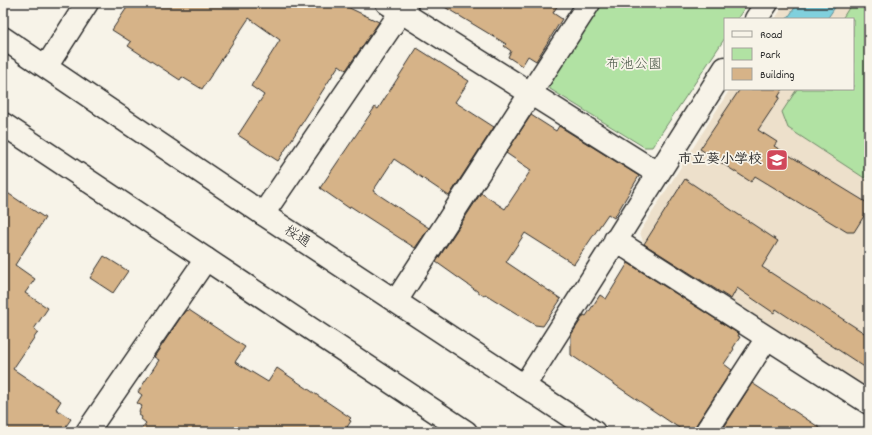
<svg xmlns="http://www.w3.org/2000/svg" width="872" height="435" font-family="Dekko,'Klee One',sans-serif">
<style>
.built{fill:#ede0cb}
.green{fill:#b1e2a3;stroke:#6e8667}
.water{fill:#80d0dd;stroke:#5e8e96}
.building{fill:#d6b388;stroke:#2b2b2b}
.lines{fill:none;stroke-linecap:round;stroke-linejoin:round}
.minor-casing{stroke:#2b2b2b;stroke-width:25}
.tertiary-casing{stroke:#2b2b2b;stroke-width:25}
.minor{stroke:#f7f3e8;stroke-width:22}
.tertiary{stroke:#f7f3e8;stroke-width:22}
.labels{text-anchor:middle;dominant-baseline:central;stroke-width:3.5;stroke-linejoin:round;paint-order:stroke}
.park-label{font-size:14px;fill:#4c5949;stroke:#f7f3e8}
.poi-label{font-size:14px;font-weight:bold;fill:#2b2b2b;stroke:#f7f3e8;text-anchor:end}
.street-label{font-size:14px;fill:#2b2b2b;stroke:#f7f3e8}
</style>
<rect width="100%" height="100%" fill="#f7f3e8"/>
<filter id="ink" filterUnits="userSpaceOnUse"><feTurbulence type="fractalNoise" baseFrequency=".025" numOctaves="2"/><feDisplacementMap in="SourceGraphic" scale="8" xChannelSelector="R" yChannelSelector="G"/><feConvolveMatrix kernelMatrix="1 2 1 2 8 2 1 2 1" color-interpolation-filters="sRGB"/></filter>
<g filter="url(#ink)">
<path class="built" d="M785 3H869V389L643 242 640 232 730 89H853V19H775Z"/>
<path class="green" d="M602 3H748L737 19H725V38L652 147H644L550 89 549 84Z
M852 3H869V181L788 128 782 112 797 89H853V19H842Z"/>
<path class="water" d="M798 3H838L827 19H787Z"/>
<path class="building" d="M130 3H339L379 22 346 70 339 65 278 161 238 135 264 95 251 86 280 40 249 18 202 89 182 77 180 80 128 46 131 42 112 30Z
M438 3H559L553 13 562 19 536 61 528 56 522 66 508 57 511 51 504 46 506 44Z
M417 48 469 81 455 102 494 127 449 196 394 159 373 191 429 228 415 248 350 206 349 208 320 188 375 107 378 109Z
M740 89H783L778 97H780L758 130 777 142 774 146 869 204V208L854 232H847L755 176 751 182 700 149Z
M531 115 556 131 559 126 639 176 614 218 608 214 574 264 525 233 506 262 561 299 543 326 535 325 485 294 484 296 436 262 481 193 505 209 531 170 506 153Z
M685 179 778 241 762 267 869 336V370L776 309 774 313 737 288 731 299 644 244Z
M3 190 45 218 15 265 35 279 25 293 48 308 34 329 38 332 13 369 61 401 56 409 71 419 62 432H3Z
M104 256 128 271 113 293 90 278Z
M628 263 739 334 738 336 740 337 733 348 734 349 724 364 732 370 696 425 694 432H685L571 355V335L584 315 586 316 600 295 606 299Z
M189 310 245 347 235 362 268 382 277 368 351 418 349 420 351 421 344 432H139L146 423 141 419 142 417 139 415 140 413 139 411 142 406 137 403 142 395 138 392 159 360 154 357 185 311Z
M752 383 826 432H721Z"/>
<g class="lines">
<g class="minor-casing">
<path id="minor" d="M387 3 657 173
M756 19 767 3
M263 214 407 3
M615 240 869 403
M396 301 589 3
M524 386 725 68
M87 432 206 259
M706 432 767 338"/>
</g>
<g class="tertiary-casing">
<path id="tertiary" d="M3 38 263 214 594 432
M46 67 87 3
M3 124 466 432"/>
</g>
<use href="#minor" class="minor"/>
<use href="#tertiary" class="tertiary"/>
</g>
</g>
<defs>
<g id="school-square" transform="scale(1.15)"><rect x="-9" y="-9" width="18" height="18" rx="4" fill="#d1495b" stroke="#f7f3e8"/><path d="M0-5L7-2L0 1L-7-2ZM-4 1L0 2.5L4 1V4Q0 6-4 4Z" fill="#fff"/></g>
</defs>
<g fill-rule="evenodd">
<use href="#school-square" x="777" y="160"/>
</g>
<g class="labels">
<g class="park-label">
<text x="634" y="65">布池公園</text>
</g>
<g class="poi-label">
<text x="762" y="160">市立葵小学校</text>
</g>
<g class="street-label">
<text transform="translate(297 237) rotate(33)">桜通</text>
</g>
</g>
<rect width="872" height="435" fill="none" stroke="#f7f3e8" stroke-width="16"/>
<rect x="8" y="8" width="856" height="419" fill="none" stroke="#2b2b2b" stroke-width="1.5" filter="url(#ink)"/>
<rect x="724" y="18" width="130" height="72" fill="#f7f3e8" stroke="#a5a39c"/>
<rect x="732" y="31" width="20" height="6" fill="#f7f3e8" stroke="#a5a39c"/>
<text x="760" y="38" font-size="12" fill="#2b2b2b">Road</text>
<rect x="732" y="48" width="20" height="12" fill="#b1e2a3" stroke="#a5a39c"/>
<text x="760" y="58" font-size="12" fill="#2b2b2b">Park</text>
<rect x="732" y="68" width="20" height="12" fill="#d6b388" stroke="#a5a39c"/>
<text x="760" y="78" font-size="12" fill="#2b2b2b">Building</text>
</svg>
